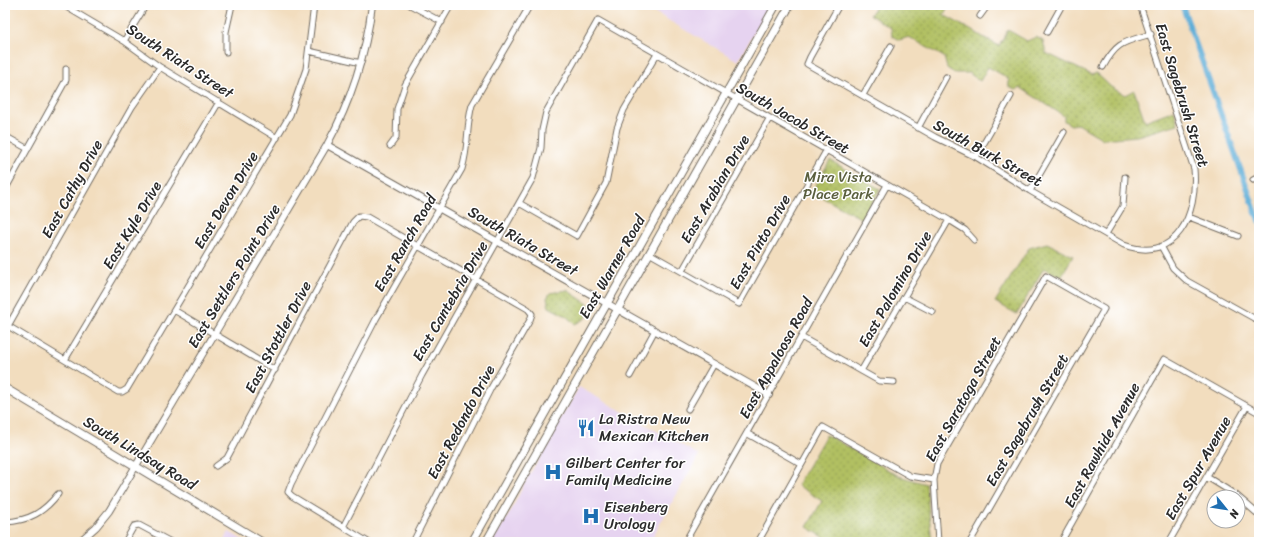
<svg xmlns="http://www.w3.org/2000/svg" width="1264" height="547" font-family="Sriracha,sans-serif">
<style>
.built{fill:#e6d3f0}
.park{fill:url(#park-dots);stroke:#6e7646}
.lines{fill:none;stroke-linecap:round;stroke-linejoin:round}
.canal{stroke:#5dadd7;stroke-width:5.5}
.minor-casing{stroke:#71695e;stroke-width:7}
.tertiary-casing{stroke:#71695e;stroke-width:8}
.secondary-casing{stroke:#71695e;stroke-width:9}
.minor{stroke:#fff;stroke-width:5}
.tertiary{stroke:#fff;stroke-width:6}
.secondary{stroke:#fff;stroke-width:7}
.labels{text-anchor:middle;dominant-baseline:central;stroke-width:3;stroke-linejoin:round;paint-order:stroke}
.street-label{font-size:15px;fill:#2b2b2b;stroke:#fff}
.park-label{font-size:15px;fill:#5a5f3e;stroke:#fff}
.poi-label{font-size:15px;fill:#2b2b2b;stroke:#fff;text-anchor:start}
</style>
<defs>
<pattern id="park-dots" width="8" height="8" patternUnits="userSpaceOnUse"><rect width="8" height="8" fill="#b1c062"/><path d="M2 2h.1M6 6h.1" fill="none" stroke="#909c51" stroke-width="1.8" stroke-linecap="round"/></pattern>
</defs>
<rect width="100%" height="100%" fill="#fff"/>
<filter id="ink" filterUnits="userSpaceOnUse"><feTurbulence type="fractalNoise" baseFrequency=".025" numOctaves="2"/><feDisplacementMap in="SourceGraphic" scale="8" xChannelSelector="R" yChannelSelector="G"/><feConvolveMatrix kernelMatrix="1 2 1 2 8 2 1 2 1" color-interpolation-filters="sRGB"/></filter>
<filter id="wash" filterUnits="userSpaceOnUse"><feTurbulence type="fractalNoise" baseFrequency=".012" numOctaves="4" result="noise"/><feDisplacementMap in="SourceGraphic" scale="16" xChannelSelector="R" yChannelSelector="G"/><feGaussianBlur stdDeviation="0.9" result="paint"/><feColorMatrix in="noise" values="0 0 0 0 0 0 0 0 0 0 0 0 0 0 0 0 0 1.4 0 .05"/><feComposite in="paint" operator="in"/></filter>
<g filter="url(#wash)">
<rect width="100%" height="100%" fill="#f2ddbe"/>
<path class="built" d="M645 5H770L738 61 651 10Z
M579 387 699 455 652 538 649 542H492L511 511 527 478 550 443 558 423Z
M229 532 246 542H223Z"/>
<path class="park" d="M877 5H949L944 15 999 46 1008 30 1027 41 1036 37 1043 41 1046 53 1092 75 1096 73 1111 87 1125 95 1134 90 1145 121 1174 110 1178 124 1137 136 1103 139 1078 124 1071 125 1064 121V116L1021 88 1015 90 1009 87 1008 78 988 67 980 81 969 73H954L947 68 944 57 909 37 899 40 892 36 891 28 870 15Z
M830 160 880 189 862 219 812 192Z
M1047 243 1073 256 1061 277 1044 268 1017 314 995 302 1029 248Z
M567 290 591 306 586 318 575 324 566 316 549 307 547 298 550 293Z
M826 435 831 437 899 476 926 484 932 542H832L807 527 822 501 797 485Z"/>
<g class="lines">
<path class="canal" d="M1182 5 1259 221"/>
</g>
</g>
<g filter="url(#ink)">
<g class="lines">
<g class="minor-casing">
<path id="minor" d="M70 5 68 8 124 41 160 67 277 138
M410 5 442 22
M839 5 810 57 807 64 935 137 976 157 1030 191 1124 245C1177 264 1198 214 1194 169L1140 5
M980 16 988 5
M1047 32 1062 5
M124 41 146 5
M309 51 361 63
M226 52V32L232 5
M160 67 132 107 8 326 118 392H122L127 389 290 115 306 69 314 5
M1103 67C1117 41 1125 42 1151 34
M863 95 891 46
M918 128 946 77
M5 136 28 149
M390 146 396 138 397 109 405 85 451 5
M976 157 1011 96
M1253 180 1259 177
M5 190 66 80V69
M1030 191 1064 132
M519 203 577 236 606 183 617 128 624 110 657 54
M1189 217 1238 236
M1106 234 1123 206 1125 177
M1161 246 1173 268 1187 281 1259 321
M649 253 739 304 826 151
M682 271 769 119
M904 297 933 312
M174 310 275 370
M801 337 879 381 894 382
M65 360 219 102
M861 371 949 220
M630 376 655 330
M688 409 714 364
M748 434 801 464
M216 466 227 458 353 222 359 216 367 217 528 309 532 314 530 320 491 388 413 542
M1207 477 1236 495 1259 515
M5 522C29 521 44 512 58 494
M343 527 422 375 533 178 541 148 542 130 546 112 598 20 949 220 965 230 974 240
M125 542 134 526 139 525 171 542
M368 542 292 496 288 492 291 484 376 319 462 169C469 147 466 126 472 105L530 5
M685 542 887 185
M758 542 823 427 910 476 934 480
M938 542 934 480 937 464 1046 276 1104 309 970 542
M1061 542 1164 359 1259 413
M1169 542 1247 406"/>
</g>
<g class="tertiary-casing">
<path id="tertiary" d="M327 145 769 395
M79 542 96 527 109 511 327 145C351 101 366 54 372 5"/>
</g>
<g class="secondary-casing">
<path id="secondary" d="M5 388 262 542
M472 542 776 5
M486 542 790 5"/>
</g>
<use href="#minor" class="minor"/>
<use href="#tertiary" class="tertiary"/>
<use href="#secondary" class="secondary"/>
</g>
</g>
<defs>
<g id="restaurant-bare" transform="scale(1.38)"><path d="M-5-6h1v4h1v-4h1v4h1v-4h1v5L-1.5 .5V6h-2V.5L-5-1ZM5-6V6H3V1.5H1.5Q1.5-4 5-6Z" fill="#1f6fb2" stroke="#fff" stroke-width="2.5" paint-order="stroke"/></g>
<g id="hospital-bare" transform="scale(1.38)"><path d="M-5-5h3v3.5h4V-5h3V5h-3V1.5h-4V5h-3Z" fill="#1f6fb2" stroke="#fff" stroke-width="2.5" paint-order="stroke"/></g>
</defs>
<g fill-rule="evenodd">
<use href="#restaurant-bare" x="586" y="428"/>
<use href="#hospital-bare" x="553" y="472"/>
<use href="#hospital-bare" x="591" y="516"/>
</g>
<g class="labels">
<g class="street-label">
<text transform="translate(180 61) rotate(33)">South Riata Street</text>
<text transform="translate(1182 95) rotate(73)">East Sagebrush Street</text>
<text transform="translate(793 118) rotate(30)">South Jacob Street</text>
<text transform="translate(988 153) rotate(29)">South Burk Street</text>
<text transform="translate(72 189) rotate(-61)">East Cathy Drive</text>
<text transform="translate(715 189) rotate(-60)">East Arabian Drive</text>
<text transform="translate(226 200) rotate(-59)">East Devon Drive</text>
<text transform="translate(132 225) rotate(-59)">East Kyle Drive</text>
<text transform="translate(523 241) rotate(30)">South Riata Street</text>
<text transform="translate(760 242) rotate(-60)">East Pinto Drive</text>
<text transform="translate(405 243) rotate(-60)">East Ranch Road</text>
<text transform="translate(612 267) rotate(-60)">East Warner Road</text>
<text transform="translate(234 276) rotate(-59)">East Settlers Point Drive</text>
<text transform="translate(895 289) rotate(-60)">East Palomino Drive</text>
<text transform="translate(450 301) rotate(-60)">East Cantebria Drive</text>
<text transform="translate(278 337) rotate(-62)">East Stottler Drive</text>
<text transform="translate(776 358) rotate(-61)">East Appaloosa Road</text>
<text transform="translate(963 399) rotate(-61)">East Saratoga Street</text>
<text transform="translate(1027 420) rotate(-60)">East Sagebrush Street</text>
<text transform="translate(461 422) rotate(-62)">East Redondo Drive</text>
<text transform="translate(1102 445) rotate(-61)">East Rawhide Avenue</text>
<text transform="translate(140 453) rotate(31)">South Lindsay Road</text>
<text transform="translate(1198 468) rotate(-60)">East Spur Avenue</text>
</g>
<g class="park-label">
<text x="838" y="177">Mira Vista<tspan x="838" dy="17">Place Park</tspan></text>
</g>
<g class="poi-label">
<text x="599" y="419">La Ristra New<tspan x="599" dy="17">Mexican Kitchen</tspan></text>
<text x="566" y="463">Gilbert Center for<tspan x="566" dy="17">Family Medicine</tspan></text>
<text x="604" y="507">Eisenberg<tspan x="604" dy="17">Urology</tspan></text>
</g>
</g>
<rect width="1264" height="547" fill="none" stroke="#fff" stroke-width="20"/>
<g transform="translate(1226 509) rotate(120)"><circle r="19" fill="#ffffff" stroke="#aaaaaa"/>
<path d="M0-3L7 15L0 10L-7 15Z" fill="#1f6fb2"/>
<text y="-6" font-size="11" font-weight="bold" text-anchor="middle" fill="#2b2b2b">N</text>
</g>
</svg>
